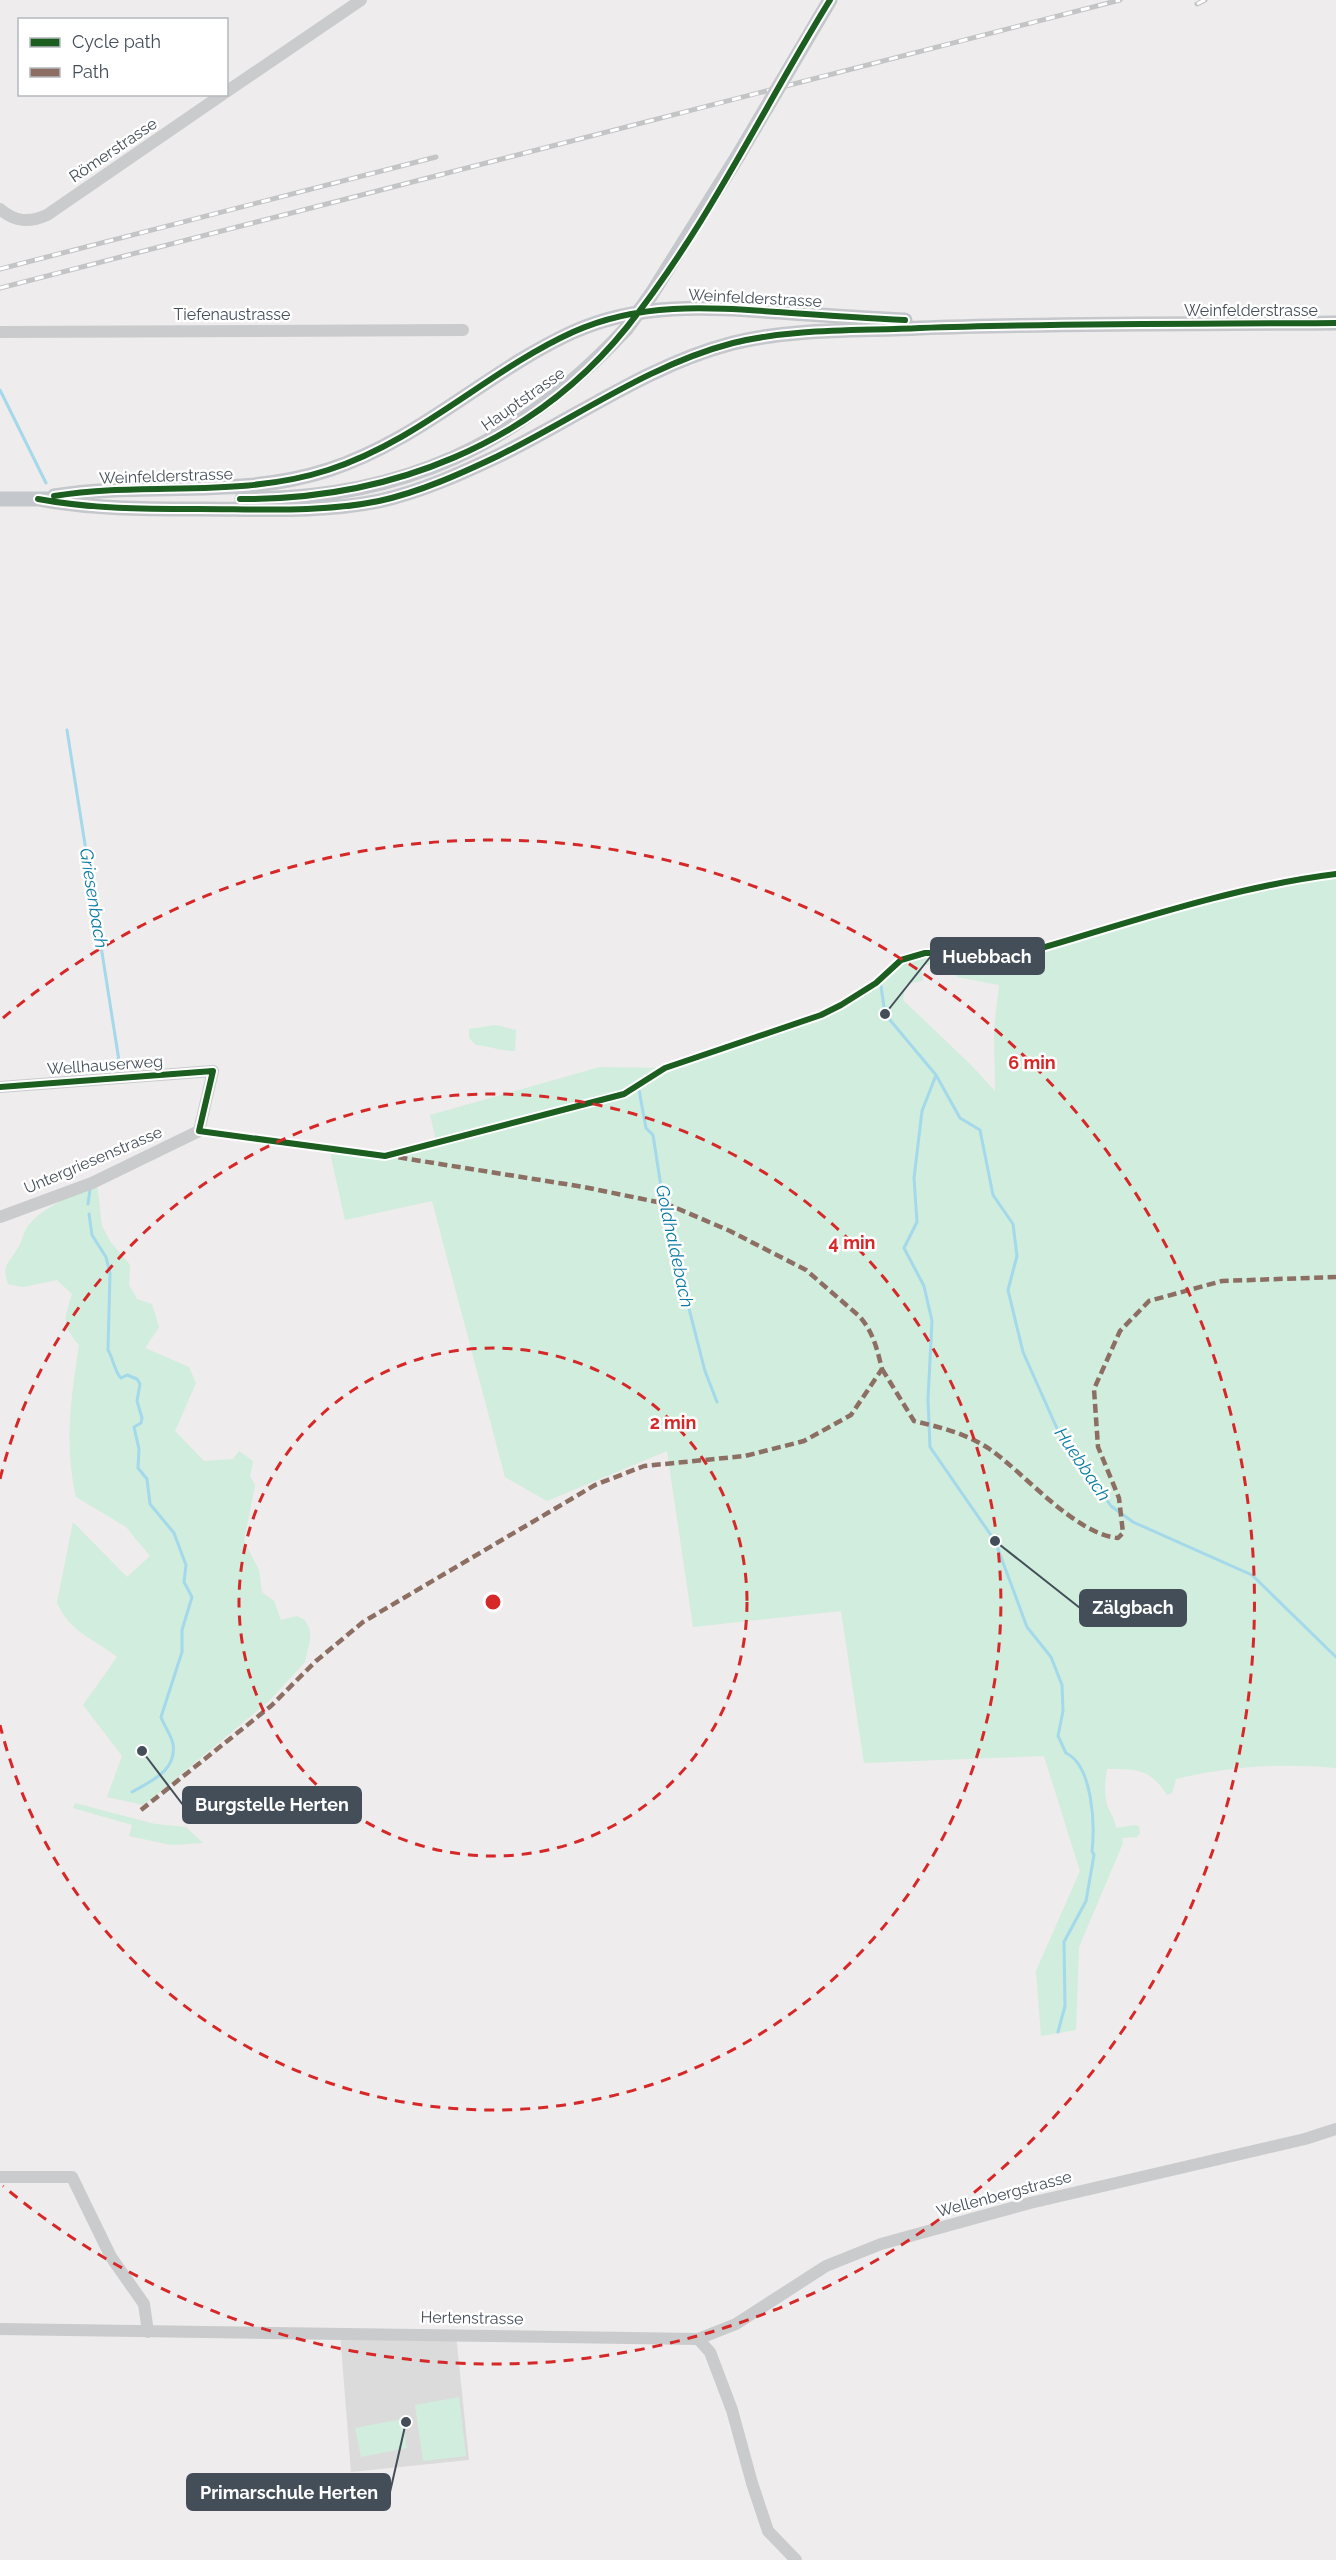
<svg xmlns="http://www.w3.org/2000/svg" width="1336" height="2560" font-family="Raleway,sans-serif">
<style>
.education{fill:#dcdbdc}
.green{fill:#d0eddd;fill-rule:evenodd}
.lines{fill:none;stroke-linecap:round;stroke-linejoin:round}
.stream{stroke:#a4d8eb;stroke-width:3}
.minor{stroke:#c9cbcd;stroke-width:12}
.major{stroke:#c4c7cb;stroke-width:15}
.rail-casing{stroke:#c3c4c6;stroke-width:5}
.rail{stroke:#fff;stroke-width:3;stroke-dasharray:9;stroke-linecap:butt}
.major-bridge{stroke:#c4c7cb;stroke-width:15}
.quiet{stroke:#8d6e63;stroke-width:4.5;stroke-dasharray:9 4.5;stroke-linecap:butt}
.cycleway-casing{stroke:#fff;stroke-width:10}
.cycleway{stroke:#1b5e20;stroke-width:6}
.ring{fill:none;stroke:#d62828;stroke-width:3;stroke-dasharray:10 8}
.labels{text-anchor:middle;dominant-baseline:central;stroke-width:5;stroke-linejoin:round;paint-order:stroke}
.street-label{font-size:16px;fill:#444e59;stroke:#fff}
.water-label{font-size:18px;font-style:italic;fill:#0c7ca4;stroke:#fff}
.centre{fill:#d62828;stroke:#fff;stroke-width:3}
.ring-label{font-size:18px;text-anchor:middle;font-weight:bold;fill:#d62828;stroke:#fff;stroke-width:5;stroke-linejoin:round;paint-order:stroke}
.leader{fill:none;stroke:#444e59;stroke-width:2}
.callout-dot{fill:#444e59;stroke:#fff;stroke-width:2}
.callout{fill:#444e59;stroke:#444e59;stroke-width:2}
.callout-label{font-size:18px;text-anchor:middle;font-weight:bold;fill:#fff}
</style>
<rect width="100%" height="100%" fill="#eeecec"/>
<path class="education" d="M340 2333 456 2335 469 2460 351 2472Z"/>
<path class="green" d="M1336 874V1768C1282 1763 1229 1766 1176 1779L1172 1793 1167 1795C1150 1768 1136 1769 1107 1769 1105 1780 1104 1793 1107 1805 1110 1813 1115 1819 1116 1828L1135 1825 1139 1826 1140 1833 1137 1837 1122 1838 1123 1843 1079 1947 1076 2030 1041 2036 1036 1971 1080 1871 1044 1756 864 1763 841 1611 693 1627 667 1451 547 1501 505 1477 432 1201 345 1220 329 1148 385 1156 437 1144 430 1115 600 1067 665 1068 821 1015 876 983 901 960 925 953H1010L1035 950C1134 922 1233 887 1336 874ZM953 961 957 977 999 985 994 1029 995 1091 971 1065 903 1000 906 984 923 981 921 966Z
M496 1025 516 1030 515 1051C500 1051 490 1046 476 1045L469 1038V1029Z
M97 1184 102 1226 110 1241 130 1265 129 1285 137 1299 152 1304 159 1327 145 1348 189 1367 196 1383 175 1431 204 1461 233 1459 239 1451 253 1461 250 1476 255 1485 244 1541 259 1570 262 1592 274 1601 281 1620 297 1616 305 1620 310 1630V1640L305 1662 269 1701 144 1805 107 1797 122 1756 83 1705 117 1657C93 1638 71 1633 57 1603L73 1522 127 1577 150 1556 126 1527 76 1497C64 1443 71 1399 79 1345 61 1324 64 1320 72 1294L57 1280 23 1287 8 1284C1 1263 10 1263 19 1246 22 1241 23 1234 26 1229 37 1210 77 1192 97 1184Z
M75 1803 155 1824 186 1827 203 1843 171 1845 129 1836 132 1825 73 1808Z
M459 2397 466 2456 423 2461 415 2405Z
M402 2419 407 2448 361 2457 355 2428Z"/>
<g class="lines">
<path class="stream" d="M0 390 46 483
M67 730 120 1067
M881 986 885 1014 936 1075 960 1118 980 1130 993 1195 1013 1224 1017 1256 1008 1290 1023 1352 1059 1433 1111 1506 1133 1522 1252 1575 1336 1657
M936 1075 922 1111 914 1178 917 1222 904 1248 924 1286 932 1321 928 1399 930 1447 995 1541 1027 1627 1051 1657 1062 1685 1063 1711 1058 1736 1066 1753C1093 1766 1095 1825 1092 1851L1094 1855 1086 1901 1064 1942 1065 2006 1058 2032
M639 1090 646 1128 653 1135 666 1219 705 1371 717 1402
M88 1204 90 1190
M89 1214 92 1235 106 1257 110 1273 108 1350C113 1358 115 1373 121 1378L127 1375 137 1379 140 1384 137 1401 142 1418 141 1423 134 1427 139 1449 138 1468 147 1479 150 1504 174 1533 186 1565 184 1582 192 1597 182 1630V1652L161 1717C164 1726 171 1734 173 1744 177 1771 151 1781 132 1792"/>
<path class="minor" d="M226 92 361 0
M0 209C15 222 29 223 47 215L223 94
M0 332 463 330
M0 1087 213 1071 199 1131 92 1183 0 1217
M0 2177H72L111 2257 144 2304 148 2332
M0 2329 698 2339 710 2352 732 2410 752 2483 768 2531 796 2560
M698 2339 736 2324 826 2266 881 2244 1030 2203 1305 2139 1336 2129"/>
<path class="major" d="M651 295 738 156
M54 496C145 481 239 499 328 470 421 440 487 371 573 332 639 302 707 307 778 312 820 315 862 318 905 320
M0 499H47
M38 499C92 509 144 509 198 509 258 509 320 513 379 501 420 492 460 474 498 456 576 418 648 365 733 343 794 328 858 331 920 328 1059 323 1197 324 1336 323
M242 499C402 500 518 445 626 329"/>
<g class="rail-casing">
<path id="rail" d="M1197 4 1205 0
M0 269 436 157
M0 288 1120 0"/>
</g>
<use href="#rail" class="rail"/>
<path class="major-bridge" d="M738 156 830 0
M626 329 651 295"/>
<path class="quiet" d="M882 1369 914 1421C940 1427 968 1434 991 1450 1025 1474 1075 1534 1118 1538L1123 1533 1119 1498 1098 1447 1094 1389 1120 1331 1149 1301 1222 1281 1336 1277
M141 1810 271 1706 316 1661 363 1622 595 1485 644 1466 745 1456 804 1441 851 1415 882 1369C877 1349 873 1331 859 1316L806 1270 730 1231 667 1204 584 1187 396 1157"/>
<g class="cycleway-casing">
<path id="cycleway" d="M54 496C145 481 239 499 328 470 421 440 487 371 573 332 639 302 707 307 778 312 820 315 862 318 905 320
M38 499C92 509 144 509 198 509 258 509 320 513 379 501 420 492 460 474 498 456 576 418 648 365 733 343 794 328 858 331 920 328 1059 323 1197 324 1336 323
M240 499C389 500 532 445 627 327 707 227 763 108 830 0
M0 1087 213 1071 199 1131 385 1156 624 1094 665 1068 821 1015 841 1005 876 983 901 960 925 953H1010L1035 950C1134 921 1233 887 1336 874"/>
</g>
<use href="#cycleway" class="cycleway"/>
</g>
<g class="ring">
<circle cx="493" cy="1602" r="254"/>
<path d="M0 1479A508 508 0 1 1 0 1725"/>
<path d="M3 1018A762 762 0 1 1 3 2186"/>
</g>
<g class="labels">
<g class="street-label">
<text transform="translate(113 150) rotate(-34)">Römerstrasse</text>
<text transform="translate(755 298) rotate(3)">Weinfelderstrasse</text>
<text x="1251" y="310">Weinfelderstrasse</text>
<text x="232" y="314">Tiefenaustrasse</text>
<text transform="translate(523 399) rotate(-35)">Hauptstrasse</text>
<text transform="translate(166 476) rotate(-2)">Weinfelderstrasse</text>
<text transform="translate(105 1065) rotate(-4)">Wellhauserweg</text>
<text transform="translate(93 1160) rotate(-23)">Untergriesenstrasse</text>
<text transform="translate(1004 2194) rotate(-15)">Wellenbergstrasse</text>
<text transform="translate(472 2318) rotate(1)">Hertenstrasse</text>
</g>
<g class="water-label">
<text transform="translate(94 898) rotate(81)">Griesenbach</text>
<text transform="translate(675 1246) rotate(78)">Goldhaldebach</text>
<text transform="translate(1083 1464) rotate(56)">Huebbach</text>
</g>
</g>
<circle cx="493" cy="1602" r="9" class="centre"/>
<g class="ring-label">
<text x="1032" y="1069">6 min</text>
<text x="852" y="1249">4 min</text>
<text x="673" y="1429">2 min</text>
</g>
<path class="leader" d="M885 1014L931 956M995 1541L1080 1608M142 1751L183 1805M406 2422L390 2492"/>
<g class="callout-dot">
<circle cx="885" cy="1014" r="6"/>
<circle cx="995" cy="1541" r="6"/>
<circle cx="142" cy="1751" r="6"/>
<circle cx="406" cy="2422" r="6"/>
</g>
<g class="callout">
<rect x="931" y="938" width="113" height="36" rx="6"/>
<rect x="1080" y="1590" width="106" height="36" rx="6"/>
<rect x="183" y="1787" width="178" height="36" rx="6"/>
<rect x="187" y="2474" width="203" height="36" rx="6"/>
</g>
<g class="callout-label">
<text x="987" y="963">Huebbach</text>
<text x="1133" y="1614">Zälgbach</text>
<text x="272" y="1811">Burgstelle Herten</text>
<text x="289" y="2499">Primarschule Herten</text>
</g>
<rect x="18" y="18" width="210" height="78" fill="#ffffff" stroke="#b4b8bd" stroke-width="1.5"/>
<rect x="30" y="38" width="30" height="9" fill="#1b5e20" stroke="#b4b8bd" stroke-width="1.5"/>
<text x="72" y="48" font-size="18" fill="#444e59">Cycle path</text>
<rect x="30" y="68" width="30" height="9" fill="#8d6e63" stroke="#b4b8bd" stroke-width="1.5"/>
<text x="72" y="78" font-size="18" fill="#444e59">Path</text>
</svg>
